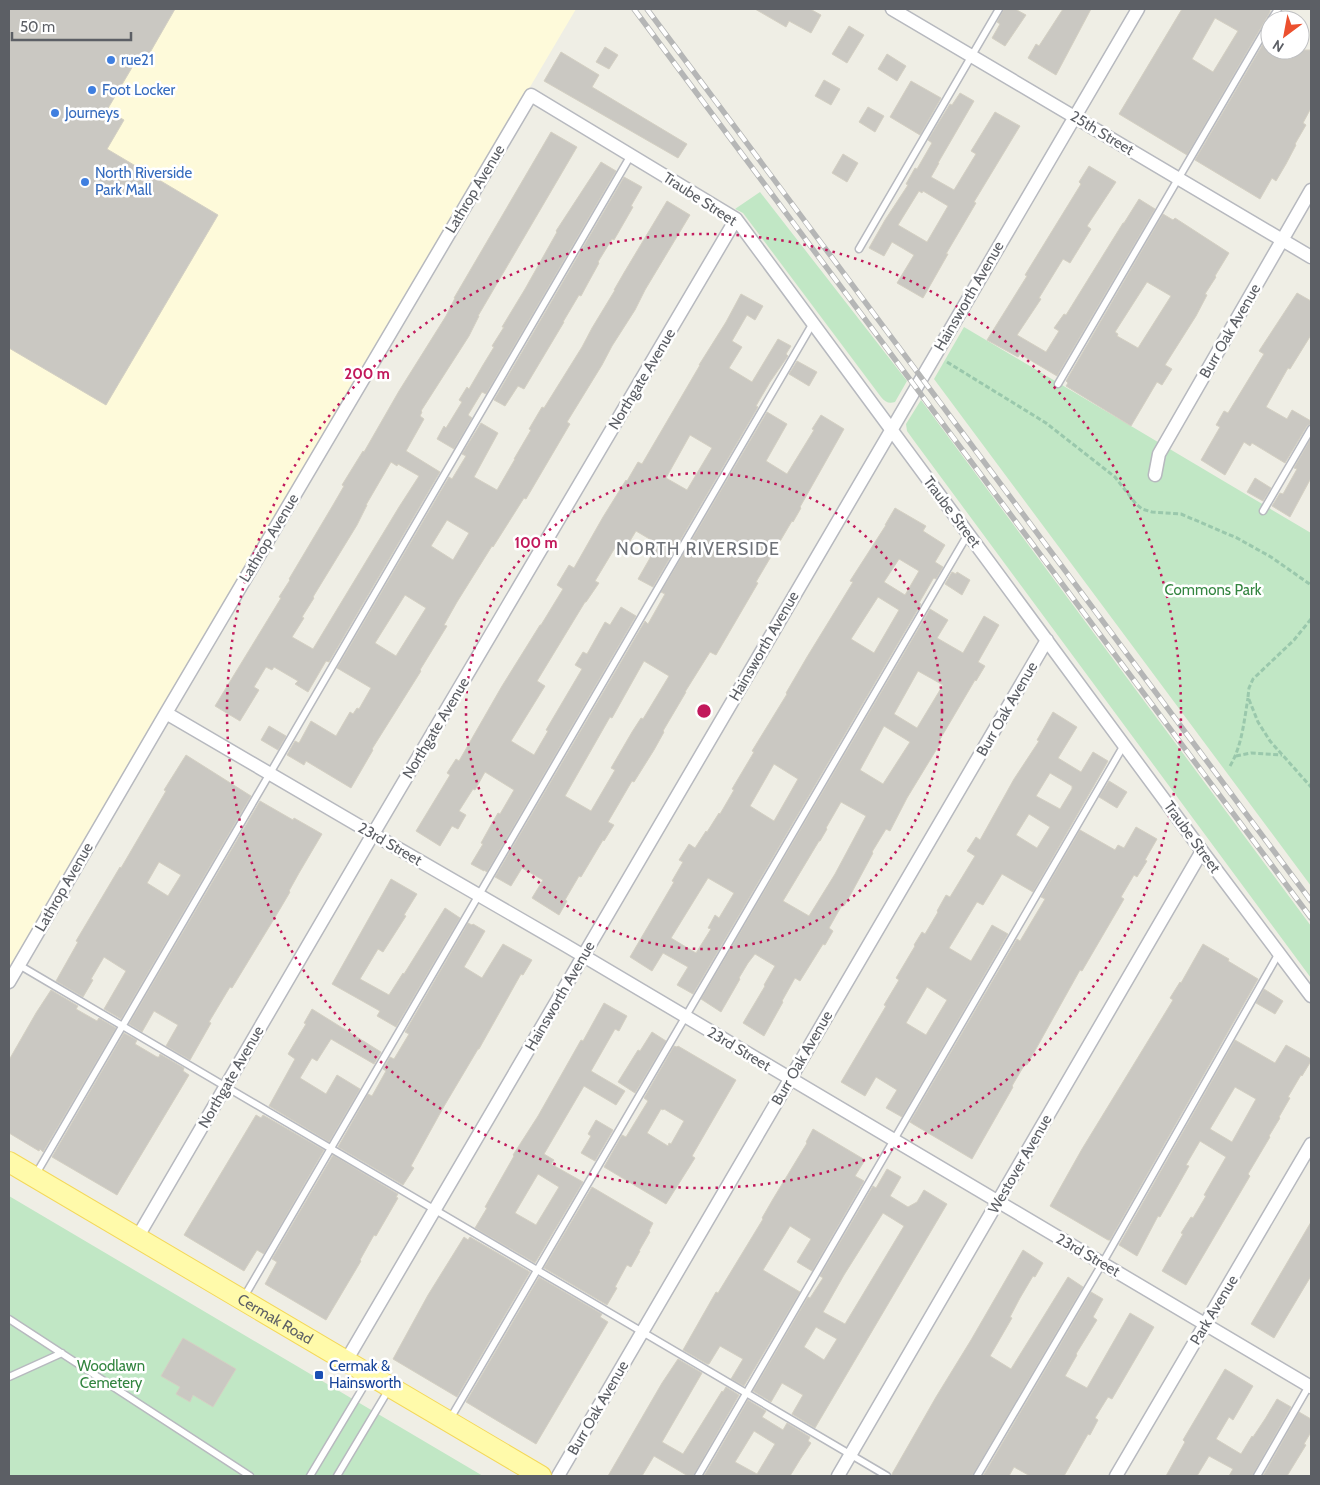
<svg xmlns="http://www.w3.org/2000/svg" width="1320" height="1485" font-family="Cabin,sans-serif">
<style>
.commercial{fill:#fefada}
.green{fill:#c1e7c5}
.building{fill:#cac8c2;stroke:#d4d0c3;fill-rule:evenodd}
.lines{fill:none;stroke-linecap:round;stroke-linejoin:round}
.service-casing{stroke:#b7b9bf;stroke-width:9}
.minor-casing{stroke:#b7b9bf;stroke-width:15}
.primary-casing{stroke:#f4d859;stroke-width:22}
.path{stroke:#9ac8ac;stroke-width:3;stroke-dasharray:5 2.5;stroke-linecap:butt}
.service{stroke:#fff;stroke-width:6}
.minor{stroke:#fff;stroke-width:12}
.primary{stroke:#fffaaa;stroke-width:20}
.rail-casing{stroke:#b5b6b6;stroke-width:5.5}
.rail{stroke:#fff;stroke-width:4;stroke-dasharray:11;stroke-linecap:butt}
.ring{fill:none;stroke:#c2185b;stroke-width:2.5;stroke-dasharray:2.5 5}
.shop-dot{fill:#3f7fe0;stroke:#fff;stroke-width:2}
.transit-dot{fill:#1a4fb4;stroke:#fff;stroke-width:2}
.labels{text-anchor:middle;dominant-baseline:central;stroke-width:5;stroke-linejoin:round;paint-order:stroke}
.shop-label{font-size:15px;fill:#366cbe;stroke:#fff;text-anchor:start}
.street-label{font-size:15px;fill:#5c5f65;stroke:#fff}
.park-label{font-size:15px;fill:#338540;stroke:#fff}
.transit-label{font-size:15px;fill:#164399;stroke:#fff;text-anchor:start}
.quarter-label{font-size:18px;letter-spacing:1px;fill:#6d7177;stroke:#fff}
.centre{fill:#c2185b;stroke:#fff;stroke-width:2.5}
.ring-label{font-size:15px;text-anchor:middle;font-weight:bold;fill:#c2185b;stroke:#fff;stroke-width:5;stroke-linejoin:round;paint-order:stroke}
</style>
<rect width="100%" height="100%" fill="#efeee5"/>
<path class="commercial" d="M9 9H576L9 970Z"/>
<path class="green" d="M760 192 907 381 895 402C889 404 885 402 881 397L743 213 735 209Z
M964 327 1311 533V886L934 379Z
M921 400 1311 926V978L912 438 907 431 906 424Z
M9 1196 483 1476H9Z"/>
<path class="building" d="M9 9H175L144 63 137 59 107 110 124 120 107 149 218 215 106 405 9 348Z
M755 9H810L821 15 811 33 789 21 786 27Z
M1004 9H1015L1026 15 1005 46 992 38 1000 24 997 22Z
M1063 9H1091L1056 75 1028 58 1036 44 1039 46Z
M1182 9H1270V12L1187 155 1119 114ZM1215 18 1238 31 1213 72 1192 59Z
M849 26 864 35 847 63 832 54Z
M1270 32V50H1311V108L1303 123 1306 125 1295 144 1296 145 1286 164 1276 181 1272 178 1260 199 1195 160Z
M605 47 618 55 609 69 596 62Z
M561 52 599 75 592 87 687 144 678 158 544 81Z
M887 54 906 66 897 81 878 69Z
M824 80 840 89 831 105 815 96Z
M911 81 941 98 920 135 890 117Z
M960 93 974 101 938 163H939L931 177 954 190 976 154 971 151 995 112 1020 126 974 202 976 203 946 254H948L923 298 897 283 914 255 892 242 884 256 869 248 885 220 908 185 906 184 915 168 917 169 932 143 928 140 950 104 952 105ZM919 191 922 193 923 191 948 206 927 242 898 225Z
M868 107 884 116 875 132 859 122Z
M551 132 577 147 478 316H479L469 336 421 411 422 412 420 416 424 419 406 451 440 472 329 662 326 661 308 692 295 684 298 681 274 667 272 670 266 667 254 687 259 690 240 721 215 706 281 598 279 597 290 580 289 579 333 505 344 486 342 485 363 451 364 452 399 391 446 316 455 298H454ZM391 462 397 466 398 464 419 476 399 507 313 649 292 637 304 618 302 617 314 598 313 597 357 525 367 505H366Z
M843 154 858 163 847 182 832 173Z
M601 162 616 171 486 394 482 392 468 415 472 418 454 449 437 439 444 426 446 428 462 402 459 400 467 387 469 389 483 365 494 347 492 346 504 327H502L525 289 557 232 556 231Z
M1089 166 1116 182 1087 226 1091 229 1070 263 1063 259 1039 298 1041 299 1017 335 1046 352 1059 331 1054 328 1064 314 1066 315 1123 223H1124L1139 199 1155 209 1057 376 1020 354 1018 357 987 340 1027 276 1025 275 1081 184 1079 182Z
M624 177 642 187 631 206 633 207 614 240 612 239 598 262 599 263 588 283 581 296 579 295 563 322H564L524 389 518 386 505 406 494 400Z
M667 201 690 215 645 290 635 310 612 346 602 365 567 422 570 424 526 499 524 498 493 547 492 546 457 602 444 625 447 626 420 670 421 671 372 749 373 750 351 788 306 761 304 765 287 755 295 741 299 743 311 721 336 736 350 712 353 714 357 708 359 709 371 688 337 668 449 477 452 479 466 456 462 454 481 423 498 433 474 477 497 490 515 459H514L531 430 529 429 542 407 544 408 582 347 592 328 615 290H614L625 271ZM447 520 469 533 453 560 431 546ZM405 595 426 608 396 656 375 643Z
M1163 214 1173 220 1175 218 1229 253 1215 276 1216 277 1205 294 1207 295 1196 316 1165 365 1172 369 1162 385 1157 382 1131 426 1066 386 1068 383 1066 381ZM1147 282 1171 296 1138 348 1117 336 1118 334 1115 332Z
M1297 293 1311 301V335L1290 369 1288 368 1266 407 1287 419 1292 410 1311 421V424L1307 426 1285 463 1252 443 1250 446 1244 442 1225 475 1201 460 1220 427 1216 425 1224 411 1228 413 1264 354 1259 351Z
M741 294 763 306 755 320 747 315 732 341 742 347 729 368 752 382 778 339 791 346 786 354 788 356 770 382 756 406 758 407 653 587 638 579 658 544 636 531 624 551 616 546 595 581 599 583 586 602H585L537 681 545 686 511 741 534 755 548 731 546 730 582 669 575 665 583 652 587 654 605 622 610 625 621 607 636 616 487 872 484 870V871L471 864 483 844 481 843 491 825 498 813 500 814 514 790 485 772 475 790 473 789 459 811 466 815 458 829 452 826 440 846 416 831 450 775 447 773 456 759 459 761 502 686 540 625H541L563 589 557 585 569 565 574 568 603 517 626 480 627 481 638 462 642 464 700 365H699L726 322ZM690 435 712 448 687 490 666 478Z
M797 361 817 372 809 386 789 374Z
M767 412 787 424 766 461 787 474 814 430 812 429 821 415 844 429 800 507 801 508 793 522 792 521 756 582 758 583 716 655 710 652 685 692H686L663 731 664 732 654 750 634 782 632 781 608 822 614 825 604 841 603 840 581 877 579 876 565 900 567 901 559 915 532 898 543 880 522 868 511 886 495 877 645 621 648 624 665 594 661 592ZM644 661 669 676 643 719 641 718 632 732 611 768 615 770 591 811 565 796 610 717 612 718Z
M1311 438V478L1290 517 1272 506 1280 493 1283 494 1297 469 1294 468Z
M1255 478 1271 488 1263 501 1247 492Z
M895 508 926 526 923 531 945 545 935 562 943 567 936 579 934 578 933 579 919 603 921 604 693 994 677 985 688 967 663 953 652 971 630 957 674 882 672 881 683 862 679 860 689 844 695 848 706 831 707 832 719 813 720 814 734 790 732 789 754 752 752 751 787 694 786 693 807 657 853 582 850 581 886 525H885ZM899 559 919 571 905 595 884 582ZM878 597 899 610 874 653 851 639ZM774 764 798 779 774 821 750 806ZM708 878 734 893 719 918 715 915 708 928 711 929 696 953 671 938Z
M952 572 956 574 957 572 970 580 962 595 945 584Z
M930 609 948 620 937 638 963 653 984 616 999 625 978 662 985 666 976 681 975 680 939 741 941 742 907 798 890 831 886 829 872 852 873 853 852 892 844 906 842 905 829 928 833 931 825 945 823 944 800 981 795 978 782 1001 783 1002 764 1036 743 1023 765 986 764 985 775 966 755 954 748 963 739 978 740 979 721 1012 701 999ZM918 671 943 685 917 728 894 714ZM884 726 910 742 883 784 860 770ZM841 802 866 816 835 874 809 916 783 901 819 841H820L827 829 826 828Z
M1053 712 1077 727 1058 758 1081 772 1093 752 1108 761 1033 892 1002 874 983 905 977 902 949 948 971 961 992 925 1008 934 902 1117 886 1108 897 1090 876 1077 865 1096 841 1082 886 1006 884 1005 899 980 896 978 915 946 914 945 922 932 925 934 938 912 937 911 946 895 950 897 975 856 967 851 976 837 980 840 1014 779 1039 741 1037 740ZM1050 773 1072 786V789L1060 809 1036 796ZM1029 814 1050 827 1037 848 1016 835ZM927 987 947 1000 926 1035 906 1023Z
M269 726 286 736 278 750 261 740Z
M186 755 251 796 121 1019 104 1009 126 971 104 957 91 979 93 980 83 997 56 981 78 942 76 941 120 867 121 868 166 791 164 790ZM159 862 181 875 168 896 147 883Z
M1109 781 1127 792 1117 808 1099 797Z
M260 801 293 820 294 818 322 834 299 873 289 891 290 892 280 909 232 988 230 987 209 1022 211 1023 190 1060 166 1046 178 1025 154 1011 142 1032 129 1024Z
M1136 827 1157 839 1145 860 1147 861 1137 877 1134 875 1121 897 1124 899 1082 971 1080 970 1027 1065 1025 1064 1012 1086 1013 1087 972 1159 913 1124 910 1122 1017 939 1020 941 1045 899 1041 897 1080 830 1115 850 1118 845 1124 848Z
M391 879 417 894 404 915 406 916 383 952 378 949 360 979 389 995 403 973 404 974 445 908 460 918 396 1027 377 1016 380 1011 332 984Z
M468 923 472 925 473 924 485 931 464 967 482 978 503 944 532 960 523 975 521 974 479 1049H478L443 1108 411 1166 414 1168 403 1185 338 1147 368 1094 372 1096 386 1071 383 1069 390 1057 394 1059 409 1034 405 1032Z
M1203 944 1229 959 1228 961 1258 979 1110 1240H1108L1050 1206 1082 1149 1173 1000 1170 998 1180 982 1181 983Z
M1264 989 1283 1001 1275 1014 1256 1003Z
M51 990 78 1006 76 1009 97 1021 99 1018 116 1028 43 1152 40 1149 39 1151 9 1133V1060L36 1013Z
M604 1003 627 1016 619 1031 615 1029 591 1071 625 1091 616 1105 584 1086 544 1154 554 1160 551 1164 583 1182 535 1263 475 1228 487 1208 485 1207 514 1156 513 1155 538 1116 581 1040 583 1041ZM538 1174 559 1187 536 1225 515 1213Z
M312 1009 381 1052 374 1064 331 1039 317 1061 312 1058 300 1078 326 1094 337 1075 360 1089 329 1142 269 1106 295 1059 288 1054 306 1024 304 1023Z
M652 1032 666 1041 635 1093 618 1082 638 1050 640 1051Z
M124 1033 137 1040 135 1044 157 1057H159L160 1054 184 1068 183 1071 189 1075 117 1195 52 1157Z
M1235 1040 1275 1063 1286 1045 1311 1059V1061L1302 1076 1301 1075 1288 1097 1290 1098 1279 1117 1280 1118 1269 1136 1270 1137 1248 1174 1250 1176 1186 1285 1162 1271 1183 1234 1181 1233 1191 1217 1193 1218 1206 1196 1204 1195 1226 1157 1200 1141 1186 1165 1189 1166 1160 1217 1158 1216 1137 1256 1119 1245ZM1235 1087 1256 1099 1232 1142 1210 1129Z
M674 1046 677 1047 678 1046 736 1080 692 1156 695 1158 666 1204 604 1167 622 1135 626 1137 648 1101 644 1098ZM661 1109 663 1110 664 1109 684 1121 671 1144 669 1143 668 1146 647 1133Z
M256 1115 261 1118 263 1115 324 1150 264 1254 257 1250 244 1271 184 1235Z
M596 1120 613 1130 595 1161 581 1153 591 1136 588 1134Z
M813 1129 865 1160 855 1176 864 1181 812 1271 797 1262 811 1239 790 1226 763 1270 800 1292 744 1386 731 1379 743 1359 720 1346 709 1364H707L683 1350 716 1292 718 1293 763 1219 762 1218 773 1199 807 1143 806 1142Z
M333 1155 398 1194 396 1197 398 1198 376 1236 374 1235 360 1260 361 1261 326 1320 265 1284 277 1262 272 1259Z
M887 1169 901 1177 890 1196 908 1207 917 1202 924 1190 947 1204 815 1428 792 1414 803 1395 782 1383 771 1402 753 1391 808 1297 810 1298 823 1278 820 1276 873 1186 876 1188ZM883 1213 904 1226 845 1324 823 1312 844 1275ZM816 1327 837 1339 824 1360 804 1347Z
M592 1187 653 1223 649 1231 650 1232 639 1251H640L631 1267 627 1265 615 1287 617 1288 607 1305 544 1268Z
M1311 1222V1276L1274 1338 1251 1324Z
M464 1237 468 1240 470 1237 530 1272 457 1397 393 1359 428 1295Z
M1023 1250 1043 1263 1035 1277 1033 1276 1020 1298 1010 1317 1012 1318 990 1356 1011 1369 1068 1277 1083 1287 972 1476H892V1474L936 1397 971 1340Z
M539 1277 602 1314 600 1317 608 1322 536 1444 466 1402Z
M1091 1292 1103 1299 1093 1317 1097 1320 1076 1354 1077 1355 1065 1376 1087 1388 1130 1313 1154 1327 1112 1399 1108 1397 1095 1418 1098 1420 1090 1435 1088 1434 1064 1476H1030L1014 1467 1009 1476H983Z
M183 1338 236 1369 213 1407 193 1395 190 1402 176 1394 180 1387 161 1376Z
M678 1359 702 1373 662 1442 683 1454 722 1391 723 1392 726 1387 739 1395 693 1476H688L654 1456 642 1476H608L662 1383Z
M1225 1369 1253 1386 1233 1420 1229 1417 1216 1439 1241 1454 1252 1436 1253 1437 1265 1419 1277 1399 1291 1407 1252 1476H1229L1233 1469 1209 1456 1197 1476H1166L1185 1442 1183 1440Z
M748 1400 766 1411 762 1417 783 1430 787 1423 810 1437 808 1441 811 1443 801 1458 790 1476H704ZM754 1431 775 1444 757 1474 735 1462Z
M1299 1412 1311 1419V1432L1304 1444 1306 1445 1287 1476H1263Z"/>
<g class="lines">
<g class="service-casing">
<path id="service" d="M1271 20 1278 9
M859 249 999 9
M1058 384 1270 22
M1263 511 1311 429
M19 965 887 1476
M36 1174 631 155
M244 1297 813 323
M9 1319 250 1476
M9 1377 62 1353
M450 1419 968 534
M310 1476 370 1376
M337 1476 389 1389
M698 1476 1124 745
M977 1476 1102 1264 1279 953
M1257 1476 1310 1384"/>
</g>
<g class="minor-casing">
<path id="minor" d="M892 9 1311 257
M1155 475 1159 454 1311 190
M166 713 373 834 565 945 1311 1387
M9 982 166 713 531 95 736 219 1202 851 1311 996
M137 1238 373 834 736 219
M346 1361 1138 9
M558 1476 1047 640
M838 1476 1202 851
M1116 1476 1311 1144"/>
</g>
<g class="primary-casing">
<g id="primary">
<path id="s1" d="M9 1162 541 1476"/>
</g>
</g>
<path class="path" d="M947 362 1046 423 1115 477 1136 504 1142 509 1152 512 1181 514 1237 538 1271 557 1311 585
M1311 619 1294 640 1253 679 1249 688 1248 697 1258 722 1270 741 1311 787
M1236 756 1251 753 1282 755
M1230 766C1242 746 1244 721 1248 698"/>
<use href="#service" class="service"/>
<use href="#minor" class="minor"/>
<use href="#primary" class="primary"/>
<g class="rail-casing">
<path id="rail" d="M634 9 1311 918
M647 9 1311 901"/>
</g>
<use href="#rail" class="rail"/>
</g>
<g class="ring">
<circle cx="704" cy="711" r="238"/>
<circle cx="704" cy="711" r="477"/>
</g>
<g class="shop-dot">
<circle cx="111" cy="60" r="5"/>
<circle cx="92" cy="90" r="5"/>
<circle cx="55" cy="113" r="5"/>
<circle cx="85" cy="182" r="5"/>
</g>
<rect class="transit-dot" x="314" y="1370" width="10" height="10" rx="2.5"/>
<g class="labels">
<g class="shop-label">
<text x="121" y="60">rue21</text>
<text x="102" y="90">Foot Locker</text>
<text x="65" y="113">Journeys</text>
<text x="95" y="173">North Riverside<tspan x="95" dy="17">Park Mall</tspan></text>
</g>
<g class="street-label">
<text transform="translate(1102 133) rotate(31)">25th Street</text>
<text transform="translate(475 189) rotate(-59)">Lathrop Avenue</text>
<text transform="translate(700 199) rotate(33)">Traube Street</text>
<text transform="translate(969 296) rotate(-60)">Hainsworth Avenue</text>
<text transform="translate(1230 331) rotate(-60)">Burr Oak Avenue</text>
<text transform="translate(642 379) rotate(-59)">Northgate Avenue</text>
<text transform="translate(952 512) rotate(53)">Traube Street</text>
<text transform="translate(269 538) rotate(-59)">Lathrop Avenue</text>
<text transform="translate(764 646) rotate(-60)">Hainsworth Avenue</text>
<text transform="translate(1007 709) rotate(-60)">Burr Oak Avenue</text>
<text transform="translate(436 728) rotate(-59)">Northgate Avenue</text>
<text transform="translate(1192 837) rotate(54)">Traube Street</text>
<text transform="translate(390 844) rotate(30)">23rd Street</text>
<text transform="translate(64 887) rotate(-60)">Lathrop Avenue</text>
<text transform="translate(560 996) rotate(-60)">Hainsworth Avenue</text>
<text transform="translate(739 1049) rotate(31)">23rd Street</text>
<text transform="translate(802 1058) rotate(-60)">Burr Oak Avenue</text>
<text transform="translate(231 1077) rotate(-60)">Northgate Avenue</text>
<text transform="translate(1020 1164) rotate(-60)">Westover Avenue</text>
<text transform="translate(1088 1255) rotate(30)">23rd Street</text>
<text transform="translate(1214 1310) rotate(-59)">Park Avenue</text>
<text stroke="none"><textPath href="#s1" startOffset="309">Cermak Road</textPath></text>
<text transform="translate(598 1408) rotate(-60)">Burr Oak Avenue</text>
</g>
<g class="park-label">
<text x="1213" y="590">Commons Park</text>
<text x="111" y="1366">Woodlawn<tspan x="111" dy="17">Cemetery</tspan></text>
</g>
<g class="transit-label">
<text x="329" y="1366">Cermak &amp;<tspan x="329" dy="17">Hainsworth</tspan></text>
</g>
<g class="quarter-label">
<text x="698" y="549">NORTH RIVERSIDE</text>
</g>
</g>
<circle cx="704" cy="711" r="8" class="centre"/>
<g class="ring-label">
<text x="367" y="379">200 m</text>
<text x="536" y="548">100 m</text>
</g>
<rect width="1320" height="1485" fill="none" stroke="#5c5f65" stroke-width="20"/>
<g transform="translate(1285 35) rotate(212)"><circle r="24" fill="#ffffff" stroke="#bebfc1"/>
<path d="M0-4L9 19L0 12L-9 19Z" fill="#ec502e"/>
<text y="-8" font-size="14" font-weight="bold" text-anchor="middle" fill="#5c5f65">N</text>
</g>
<path d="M12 32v8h119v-8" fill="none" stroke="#5c5f65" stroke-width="2.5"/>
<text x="20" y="32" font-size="15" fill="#5c5f65" stroke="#ffffff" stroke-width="4" paint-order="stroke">50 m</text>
</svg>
